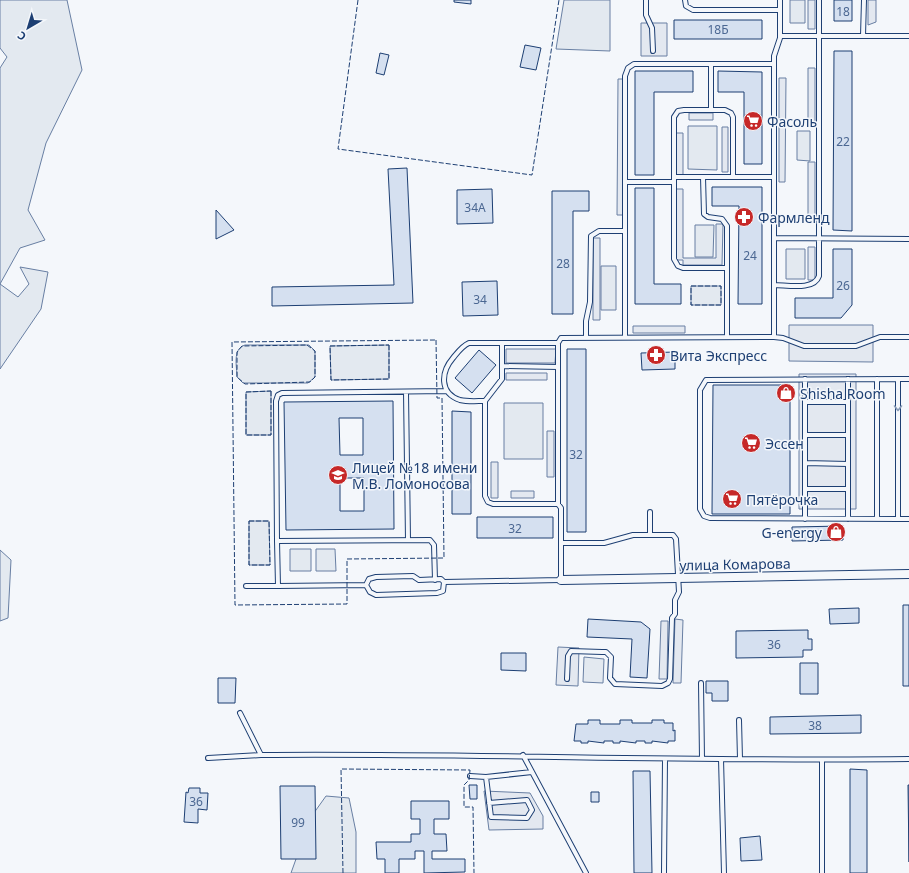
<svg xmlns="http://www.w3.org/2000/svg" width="909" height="873" font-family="'Noto Sans',sans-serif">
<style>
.green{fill:#e3e9f0;stroke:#687fa3}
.parking{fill:#e3e8f0;stroke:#687fa3}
.building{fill:#d5e0f0;stroke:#1d3f73;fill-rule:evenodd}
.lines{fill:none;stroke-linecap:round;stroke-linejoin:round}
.service-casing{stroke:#1d3f73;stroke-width:6}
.minor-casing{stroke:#1d3f73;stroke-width:10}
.service{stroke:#f4f7fb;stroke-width:4}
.minor{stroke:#f4f7fb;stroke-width:8}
.fence{stroke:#1d3f73;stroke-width:1;stroke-dasharray:5 2;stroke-linecap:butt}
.oneway{stroke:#889bb7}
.labels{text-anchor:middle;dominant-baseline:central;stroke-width:3;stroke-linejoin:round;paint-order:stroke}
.number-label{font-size:12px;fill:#4b6792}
.poi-label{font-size:14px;fill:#1d3f73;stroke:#f4f7fb;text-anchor:start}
.street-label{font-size:14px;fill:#1d3f73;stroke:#f4f7fb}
</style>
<rect width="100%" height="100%" fill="#f4f7fb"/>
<path class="green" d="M0 0H67L82 70 46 143 28 210 45 240 20 248 0 284 18 297 29 284 20 267 48 272 41 309 0 369V68L7 57 0 48Z
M564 0H610V51L556 49Z
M790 0H805V23H790Z
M688 126H717V170L688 169Z
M797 131H810V161L797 160Z
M695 225H714L713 257H695Z
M786 249H805V279H786Z
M601 266H616V310H601Z
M691 286H721V305H691Z
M245 345H309L315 351V377L308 383H243L237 377C237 367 232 349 245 345Z
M389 345V379L331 380 330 346Z
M271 391V435H246V392Z
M504 403H543V459H504Z
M249 521H269L270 565H249Z
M290 549H311V571H290Z
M316 549H335L336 571H316Z
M0 550 11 560 8 618 0 621Z
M584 657 604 659 603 683 583 682Z
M326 796 349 798 356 832V873H291L311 817Z"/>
<path class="parking" d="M808 0H815V29H808Z
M868 0H876V22L868 25Z
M641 23H667V56H641Z
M808 68H815V126H808Z
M779 78H786L785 182H779Z
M618 79H623V215H617Z
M689 113H713V120H689Z
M722 127H728V172H722Z
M676 133H683V175H676Z
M808 162H815V217H808Z
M676 189H683V258H716V224H723L722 265H683V260H676Z
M593 238H600V320H593Z
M808 247H815V280H808Z
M789 325H873V362L789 361Z
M633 326H685V333H633Z
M506 349H556L555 363H506Z
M506 373H547V380H506Z
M799 374H856V509H799Z
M547 431H554V477H547Z
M491 462H498V498H491Z
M511 491H534V498H511Z
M675 619 683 620 681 683H673Z
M661 621H668L667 679H659Z
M558 647 579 648 578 686 556 685Z
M484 791 530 793 543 816V829L489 830Z"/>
<path class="building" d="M454 0H471V4L454 2Z
M834 0H852V21H834Z
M674 20H762V39H674Z
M525 45 541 48 536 70 520 67Z
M834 51H852V231L833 230Z
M380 53 389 55 384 75 376 73Z
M635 71H693V92H654V175H635Z
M718 71 762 72V164H744V92H718Z
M407 168 413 303 272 306V287L394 285 388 169Z
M712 187H762V304H738L739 206H712Z
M635 188H654V284H681V304H635Z
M492 189 493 223 457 224V190Z
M552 191H589V211H573V314H552Z
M216 210 234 230 216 239Z
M833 249H852V305L841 318H795V298H833Z
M497 281 498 315 463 316 462 282Z
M567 349H586V532H567Z
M479 350 496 365 472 393 455 378Z
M675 352V369L642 370 641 353Z
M713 385H790V514H712Z
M393 401 394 529 286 530 284 402ZM339 418H363V455H340ZM340 478H364V511H340Z
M452 411 471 412V514H452Z
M477 517H553V538H477Z
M843 526V540L792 541V527Z
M903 605H909V686H903Z
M859 608V623L830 624 829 609Z
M588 619 641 622 650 629 647 678 630 677 632 639 587 637Z
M808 630V639H812V650H803V657L736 658V631Z
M501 653H526V671L501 670Z
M800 663H818V694H800Z
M218 678H236L235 703H218Z
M706 681H728V701H712V693H706Z
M861 715V733L770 734V717Z
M588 720H600V724H620V720H632V723H652V720H664V723H673V731L675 730V741H668V743L652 741V743H645V741H636V743L620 741V743H613V741H604V743L588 741V743H581V741H574L576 724H588Z
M850 769 867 770V873H850Z
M633 771H650L652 873H634Z
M469 785H477V799H470Z
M908 785H909V862Z
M280 786H315L316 859H281Z
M189 788H200V793H208L207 810 198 809V823L184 822 186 792 188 793Z
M591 792H599V802H591Z
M411 801H449V819H434V834H446L447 851H432V859H465V872L424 873V851H415V859H399V873H385V859H377L376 842H411V834H420V819H411Z
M760 836 762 860 741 861 740 838Z"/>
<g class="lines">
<g class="service-casing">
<path id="service" d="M646 0V15L652 28 653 51
M685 0 686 6 693 10H780
M780 36H909
M863 36 864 0
M711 110V64
M674 177H774
M703 177 704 214 708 217 722 219 727 226V337
M625 182H674
M774 238 909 239
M727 268H683L678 266 674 259V117L678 111 684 110H725L731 113 733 117V177
M774 285C787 285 814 291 819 276V0
M586 337V321L590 302 591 236 599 231H625
M625 337V76L628 68 634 64H774
M774 337V56L780 38V0
M502 366 558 367
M909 379H898V519H909
M406 392 408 540
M485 401 502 379V343
M805 402H848
M805 435H848
M805 463 848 464
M805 489H848
M558 504H493L488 502 485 496V401C477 401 468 402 460 400 439 393 441 372 453 358 458 352 462 346 469 343H558
M650 512V535
M805 519V379
M848 519V379
M877 519V379
M898 519 710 518 704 516 700 509V390L706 380 898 379
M277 541 276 401 278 395 282 393 447 391
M561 543H604L633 535H673L676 539 679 592 675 600V614L672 618 670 679 668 683 662 686 615 684 610 678 611 657 606 652H602L571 651 568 656 567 679
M444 582 443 591 437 593 376 595 370 592 366 585 369 579 376 577 413 576 419 580 441 579 444 582 561 580V508L558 504V343L561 338 774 337 783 338 804 346H856L880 337H909
M366 585 278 586 277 541 430 540 434 545 435 580
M246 586H278
M701 683 702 759
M240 713 261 755C477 753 693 762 909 759
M739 720 740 759
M523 755 586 873
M208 758 261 755
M721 759 724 873
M822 760V873
M470 776 486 777
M489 803 527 800 532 810 527 818 491 817 486 777 532 772
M664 873 665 759"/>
</g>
<g class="minor-casing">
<path id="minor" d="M561 580 909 574"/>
</g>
<use href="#service" class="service"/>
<use href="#minor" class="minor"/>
<path class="fence" d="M358 0 338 149 532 175 559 0
M691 286H721V305H691Z
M436 340 437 398H442L444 558 347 559V604L235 605 232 342Z
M307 345 315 351V377L310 382 245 384 237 377V352L242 346Z
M389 345V379L331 380 330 346Z
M271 391V435H246V392Z
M249 521H269L270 565H249Z
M343 873 341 769 470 770 469 780 464 785V807H473L474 873"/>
</g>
<defs><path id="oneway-chevron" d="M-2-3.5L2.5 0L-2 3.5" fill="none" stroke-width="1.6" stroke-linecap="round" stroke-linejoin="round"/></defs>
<use class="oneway" href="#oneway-chevron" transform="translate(898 408) rotate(90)"/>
<defs>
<g id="supermarket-disc" transform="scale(1)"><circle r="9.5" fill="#c62828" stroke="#f4f7fb"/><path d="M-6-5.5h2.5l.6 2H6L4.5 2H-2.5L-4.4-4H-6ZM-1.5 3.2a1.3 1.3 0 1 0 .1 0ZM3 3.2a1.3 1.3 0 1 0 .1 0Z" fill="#fff"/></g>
<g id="pharmacy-disc" transform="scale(1)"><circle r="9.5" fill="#c62828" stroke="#f4f7fb"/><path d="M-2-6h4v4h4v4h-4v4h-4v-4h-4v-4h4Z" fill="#fff"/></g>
<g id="shop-disc" transform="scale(1)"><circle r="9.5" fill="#c62828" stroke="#f4f7fb"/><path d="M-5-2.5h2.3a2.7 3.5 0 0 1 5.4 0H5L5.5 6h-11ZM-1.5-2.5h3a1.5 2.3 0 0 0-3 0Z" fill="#fff"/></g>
<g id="school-disc" transform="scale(1)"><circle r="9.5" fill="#c62828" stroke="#f4f7fb"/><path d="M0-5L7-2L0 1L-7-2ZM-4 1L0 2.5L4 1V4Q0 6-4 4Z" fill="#fff"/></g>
</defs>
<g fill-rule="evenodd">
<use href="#supermarket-disc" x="753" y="121"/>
<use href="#pharmacy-disc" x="744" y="217"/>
<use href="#pharmacy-disc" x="656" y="355"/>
<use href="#shop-disc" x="786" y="393"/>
<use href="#supermarket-disc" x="751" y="443"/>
<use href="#school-disc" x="338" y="475"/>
<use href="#supermarket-disc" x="732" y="499"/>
<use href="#shop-disc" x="836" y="532"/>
</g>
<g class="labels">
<g class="number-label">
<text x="843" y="11">18</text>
<text x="718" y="29">18Б</text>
<text x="843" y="141">22</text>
<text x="475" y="207">34А</text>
<text x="750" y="255">24</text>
<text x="563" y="263">28</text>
<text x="843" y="285">26</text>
<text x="480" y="299">34</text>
<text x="576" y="454">32</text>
<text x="515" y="528">32</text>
<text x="774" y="644">36</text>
<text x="815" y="725">38</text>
<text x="196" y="801">36</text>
<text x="298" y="822">99</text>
</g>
<g class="poi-label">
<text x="767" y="121">Фасоль</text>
<text x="758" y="217">Фармленд</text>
<text x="670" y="355">Вита Экспресс</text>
<text x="800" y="393">Shisha Room</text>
<text x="765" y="443">Эссен</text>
<text x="352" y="467">Лицей №18 имени<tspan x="352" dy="16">М.В. Ломоносова</tspan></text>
<text x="746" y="499">Пятёрочка</text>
<text x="822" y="532" text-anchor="end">G-energy</text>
</g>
<g class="street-label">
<text transform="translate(735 564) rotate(-1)">улица Комарова</text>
</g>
</g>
<g transform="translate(28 28) rotate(218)" stroke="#f4f7fb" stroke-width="3" paint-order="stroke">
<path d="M0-3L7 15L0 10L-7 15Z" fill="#1d3f73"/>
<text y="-6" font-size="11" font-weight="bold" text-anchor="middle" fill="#1d3f73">С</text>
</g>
</svg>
